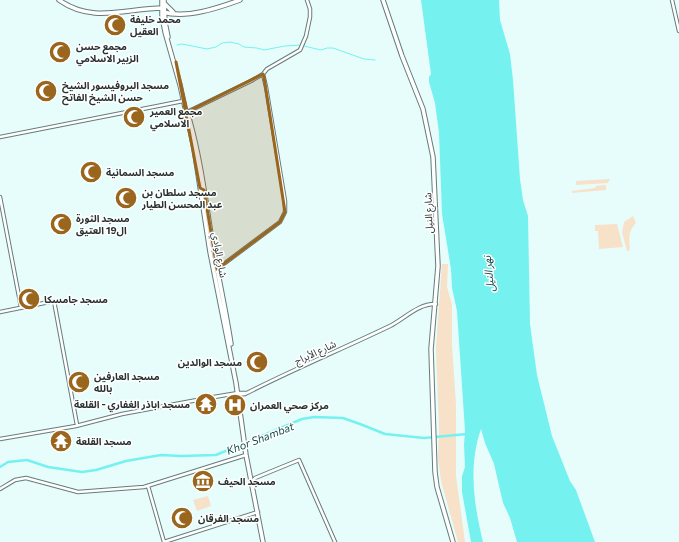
<svg xmlns="http://www.w3.org/2000/svg" width="679" height="542" font-family="Commissioner,'Noto Sans Arabic',sans-serif">
<style>
.green{fill:#f7e1c9}
.water{fill:#75f2f0}
.lines{fill:none;stroke-linecap:round;stroke-linejoin:round}
.stream{stroke:#75f2f0;stroke-width:1}
.river{stroke:#75f2f0;stroke-width:2.5}
.minor-casing{stroke:#677b7b;stroke-width:4.5}
.major-casing{stroke:#677b7b;stroke-width:5.5}
.minor{stroke:#fff;stroke-width:2.5}
.major{stroke:#fff;stroke-width:3.5}
.marked{fill:#9a651d;fill-opacity:0.2;stroke:#9a651d;stroke-width:3;stroke-linejoin:round}
.labels{text-anchor:middle;dominant-baseline:central;stroke-width:3;stroke-linejoin:round;paint-order:stroke}
.poi-label{font-size:10px;font-weight:bold;fill:#293231;stroke:#fff;text-anchor:start}
.street-label{font-size:10px;fill:#293231;stroke:#fff}
.water-label{font-size:11px;font-style:italic;fill:#134c4b;stroke:#fff}
</style>
<rect width="100%" height="100%" fill="#e6fdfc"/>
<path class="green" d="M610 179 608 183 576 185V181Z
M606 185V190L572 193V191L595 188 596 186Z
M633 216 636 223C628 231 629 240 630 250L627 251 622 232 624 222Z
M617 224 623 247 599 249 598 231H595V225Z
M442 264H448L447 287 452 304V345L456 405V476L465 542H458L441 481 438 458 439 428 436 348Z
M208 496 211 506 197 511 193 500Z"/>
<path class="water" d="M421 0H499L500 20 510 54 513 80 520 179 523 200 528 216 530 324 537 375 552 436 570 481 576 490 595 542H517L510 518 503 503 494 464 485 443 481 429C468 466 474 505 483 542H471L462 492V476L465 467 464 445 465 431 457 311 452 288 451 269 442 214 439 133 435 103 429 82V77L431 74Z"/>
<g class="lines">
<path class="stream" d="M177 45 182 44 207 49 216 47 222 43 230 42 239 44 244 47 257 48 264 50 285 46 302 45
M304 46 321 50 327 48H333L364 59 375 60"/>
<path class="river" d="M0 467 8 462 27 460 48 467 82 472 96 470 126 461 161 455 181 456 216 455 302 419 314 417 343 418 360 424 385 434 424 438 467 434"/>
<g class="minor-casing">
<path id="minor" d="M672 0 679 31
M187 112 251 81 263 74 267 69 300 50 306 36 310 17V9L307 0
M0 137 183 101
M0 197 21 307
M217 269 280 222 285 212V201L266 87 263 74
M0 312 54 301 77 425
M236 395 245 394C292 370 342 349 390 326 404 319 419 303 436 304
M0 439 76 426 122 414 208 398 238 393H247
M252 482 255 478 299 460 335 542
M148 486 164 542
M0 489 15 480 26 478 78 492 144 487 246 455
M164 542 258 512"/>
</g>
<g class="major-casing">
<path id="major" d="M59 0C93 24 126 8 163 8
M162 0V16L165 32 180 85 194 148 210 252 236 383 246 455 263 542
M164 0 165 22 168 37
M383 0 402 56 423 109 433 157 438 266 431 349 435 472 437 487 453 542
M165 4 173 12
M163 12C186 19 218 8 240 0
M189 118C201 160 206 204 213 247 219 280 226 311 231 344"/>
</g>
<use href="#minor" class="minor"/>
<use href="#major" class="major"/>
</g>
<path class="marked" d="M176 62 187 112 263 74 264 77 285 212 280 222 217 269 204 190 200 188Z"/>
<defs>
<g id="mosque-disc" transform="scale(1.15)"><circle r="9.5" fill="#9a651d" stroke="#fff"/><path d="M3.5-4.9A6 6 0 1 0 3.5 4.9A5 5 0 1 1 3.5-4.9Z" fill="#fff"/></g>
<g id="temple-disc" transform="scale(1.15)"><circle r="9.5" fill="#9a651d" stroke="#fff"/><path d="M0-6L5-2H3V0L6.5 2.5H4V6H1.5V3h-3V6H-4V2.5H-6.5L-3 0V-2H-5Z" fill="#fff"/></g>
<g id="hospital-disc" transform="scale(1.15)"><circle r="9.5" fill="#9a651d" stroke="#fff"/><path d="M-5-5h3v3.5h4V-5h3V5h-3V1.5h-4V5h-3Z" fill="#fff"/></g>
<g id="museum-disc" transform="scale(1.15)"><circle r="9.5" fill="#9a651d" stroke="#fff"/><path d="M0-6L6-3V-2H-6V-3ZM-5-1h2V3h-2ZM-1-1h2V3h-2ZM3-1h2V3H3ZM-6 4H6V6H-6Z" fill="#fff"/></g>
</defs>
<g fill-rule="evenodd">
<use href="#mosque-disc" x="115" y="25"/>
<use href="#mosque-disc" x="60" y="52"/>
<use href="#mosque-disc" x="46" y="91"/>
<use href="#mosque-disc" x="134" y="117"/>
<use href="#mosque-disc" x="91" y="172"/>
<use href="#mosque-disc" x="126" y="198"/>
<use href="#mosque-disc" x="61" y="224"/>
<use href="#mosque-disc" x="29" y="299"/>
<use href="#mosque-disc" x="257" y="362"/>
<use href="#mosque-disc" x="79" y="382"/>
<use href="#temple-disc" x="206" y="404"/>
<use href="#hospital-disc" x="235" y="405"/>
<use href="#temple-disc" x="61" y="441"/>
<use href="#museum-disc" x="203" y="481"/>
<use href="#mosque-disc" x="182" y="518"/>
</g>
<g class="labels">
<g class="poi-label">
<text x="130" y="19">محمد خليفة<tspan x="130" dy="12">العقيل</tspan></text>
<text x="76" y="46">مجمع حسن<tspan x="76" dy="12">الزبير الاسلامي</tspan></text>
<text x="62" y="85">مسجد البروفيسور الشيخ<tspan x="62" dy="12">حسن الشيخ الفاتح</tspan></text>
<text x="150" y="111">مجمع العمير<tspan x="150" dy="12">الاسلامي</tspan></text>
<text x="106" y="172">مسجد السمانية</text>
<text x="142" y="192">مسجد سلطان بن<tspan x="142" dy="12">عبد المحسن الطيار</tspan></text>
<text x="76" y="218">مسجد الثورة<tspan x="76" dy="12">ال19 العتيق</tspan></text>
<text x="44" y="299">مسجد جامسكا</text>
<text x="242" y="362" text-anchor="end">مسجد الوالدين</text>
<text x="94" y="376">مسجد العارفين<tspan x="94" dy="12">بالله</tspan></text>
<text x="190" y="404" text-anchor="end">مسجد اباذر الغفاري - القلعة</text>
<text x="250" y="405">مركز صحي العمران</text>
<text x="76" y="441">مسجد القلعة</text>
<text x="218" y="481">مسجد الحيف</text>
<text x="198" y="518">مسجد الفرقان</text>
</g>
<g class="street-label">
<text transform="translate(428 213) rotate(-92)">شارع النيل</text>
<text transform="translate(220 255) rotate(80)">شارع الوادي</text>
<text transform="translate(315 352) rotate(-25)">شارع الأبراج</text>
</g>
<g class="water-label">
<text transform="translate(488 274) rotate(-96)">نهر النيل</text>
<text transform="translate(260 438) rotate(-21)">Khor Shambat</text>
</g>
</g>
</svg>
